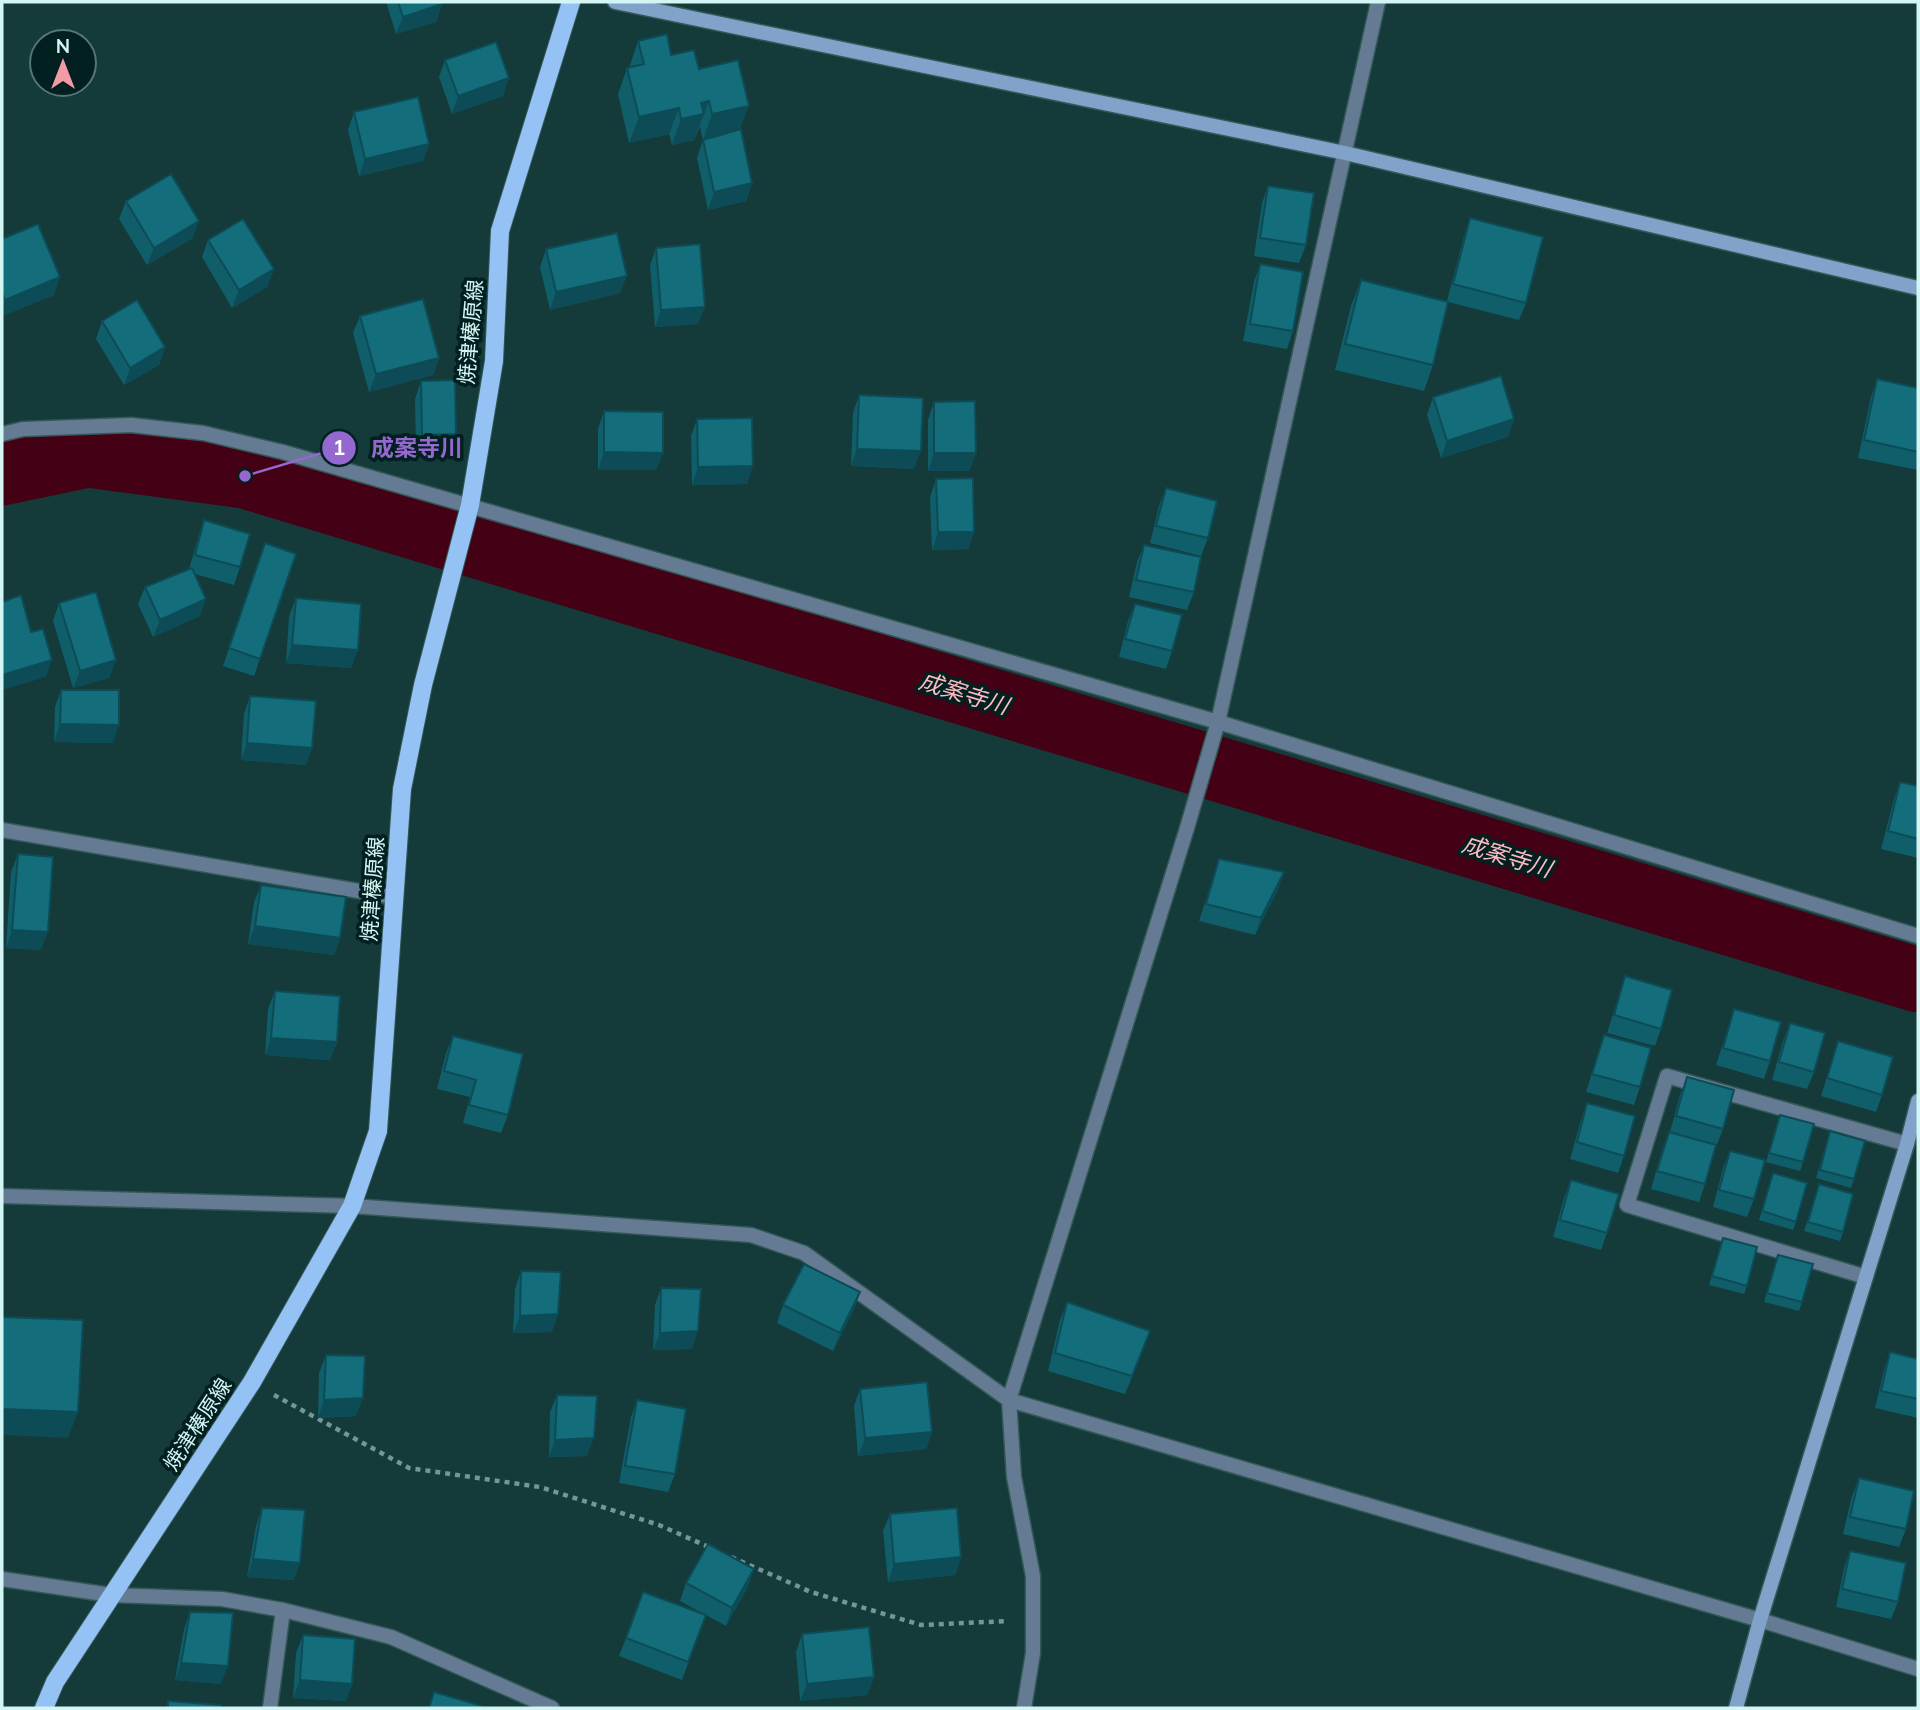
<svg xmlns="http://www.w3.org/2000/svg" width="1920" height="1710" font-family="Mulish,'Noto Sans JP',sans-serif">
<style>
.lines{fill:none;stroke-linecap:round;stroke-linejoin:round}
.river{stroke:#440014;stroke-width:65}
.street-casing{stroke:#335857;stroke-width:17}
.secondary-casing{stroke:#335857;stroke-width:17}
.primary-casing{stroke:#335857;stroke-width:20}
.path{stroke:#739796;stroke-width:4.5;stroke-dasharray:5 5;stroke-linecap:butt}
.street{stroke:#657b93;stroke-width:14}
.secondary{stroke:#81a3ca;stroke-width:14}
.primary{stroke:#95c2f4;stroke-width:18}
.wall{fill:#105e6a}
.shaded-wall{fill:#0d4c56}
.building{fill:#136d7b;stroke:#0d4c56;stroke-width:2}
.labels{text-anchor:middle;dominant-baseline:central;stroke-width:7;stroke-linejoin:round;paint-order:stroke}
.street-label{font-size:21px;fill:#d3f5f3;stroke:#02201f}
.water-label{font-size:23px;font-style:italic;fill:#febac2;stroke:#02201f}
.leader{fill:none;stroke:#9568cf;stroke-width:2.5}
.callout-dot{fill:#9568cf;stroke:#02201f;stroke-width:2.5}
.mark-label{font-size:21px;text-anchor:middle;font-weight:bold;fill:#fff}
.callout-label{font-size:23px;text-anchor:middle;font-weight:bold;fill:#9568cf;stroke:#02201f;stroke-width:7;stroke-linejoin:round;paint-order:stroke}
</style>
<rect width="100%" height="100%" fill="#143a39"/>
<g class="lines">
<path class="river" d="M2 473 88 455 245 476 1918 980"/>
<g class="street-casing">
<path id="street" d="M2 434 23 429 131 425 203 433 283 452 1218 722 1918 936
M2 830 394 897
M2 1196 352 1206 751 1235 804 1253 1009 1400 1760 1620 1918 1669
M1866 1277 1627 1205 1667 1076 1907 1144
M2 1579 111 1595 222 1599 283 1610 391 1637 552 1708
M270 1708 283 1610
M1024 1708 1033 1653V1576L1014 1477 1009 1400 1187 828 1218 722 1378 2"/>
</g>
<g class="secondary-casing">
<path id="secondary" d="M615 2 1345 153 1918 288
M1736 1708 1760 1620 1907 1144 1918 1101"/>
</g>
<g class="primary-casing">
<path id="primary" d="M44 1708 55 1682 252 1382 352 1206 378 1131 402 789 423 685 470 505 494 361 500 231 571 2"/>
</g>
<path class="path" d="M274 1395 409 1468 540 1487 659 1525 711 1548
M731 1557 811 1592 921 1625 1008 1621"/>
<use href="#street" class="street"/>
<use href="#secondary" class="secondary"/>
<use href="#primary" class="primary"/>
</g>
<path class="wall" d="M386 2H441L442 4 436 22 396 34Z
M638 41 671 55 699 69 740 130 752 183 746 201 708 210 697 158 703 140 700 127 694 140 672 145 669 134 629 143 618 94 627 68H629Z
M445 60 503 96 452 114 439 77Z
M354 112 429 144 423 161 359 176 348 130Z
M1268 186 1306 245 1299 263 1254 256 1262 203Z
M126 201 193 238 147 265 119 219Z
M1470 218 1526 303 1519 320 1448 302 1433 365 1424 391 1335 370 1351 306 1361 280 1447 301 1464 236Z
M2 239 54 295 2 316Z
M208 240 274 269 267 287 232 308 202 257Z
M656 248 698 324 655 327 650 265Z
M546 249 620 293 550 310 540 267Z
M1260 264 1293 331 1287 349 1243 341 1254 282Z
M360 316 439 358 433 375 369 392 353 333Z
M102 321 165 347 159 365 124 385 96 339Z
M1877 379 1918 388V470L1858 458 1871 397Z
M421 381 456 434 450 452H416L415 399Z
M859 395 914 469 851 466 853 413Z
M1433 397 1514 419 1508 437 1441 458 1427 415Z
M934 402 976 453 969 471H928V420Z
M604 411 663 453 656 470H598V429Z
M697 419 747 484 692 485 691 436Z
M936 479 974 532 968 549 932 550 930 497Z
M1166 488 1208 538 1201 556 1150 543 1159 506Z
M204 520 240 567 234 585 195 574 200 616 153 637 138 604 145 587 189 569 198 538Z
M265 543 296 554 254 676 223 666Z
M1144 545 1194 592 1187 610 1129 597 1137 562Z
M296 598 351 668 286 663 289 616Z
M59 603 116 660 109 678 73 688 53 621Z
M1135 604 1172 651 1166 669 1119 657 1128 621Z
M61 690 113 743 54 742 55 707Z
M250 696 312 748 306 765 241 760 244 714Z
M1900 782 1918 786V858L1881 849 1894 799Z
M18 854 41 950 6 948 11 872Z
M1219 859 1278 890 1255 935 1199 921Z
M261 885 340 938 334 955 248 944 254 902Z
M1625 976 1661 1029 1655 1046 1607 1033Z
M275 991 337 1042 330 1060 265 1055 268 1009Z
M1734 1009 1770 1061 1764 1079 1716 1065Z
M1790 1023 1814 1072 1807 1089 1772 1080 1783 1041Z
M1604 1035 1640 1087 1634 1105 1586 1092Z
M453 1036 508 1115 501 1133 463 1123 470 1097 437 1089 446 1053Z
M1838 1041 1882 1095 1876 1112 1821 1096Z
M1687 1077 1723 1129 1716 1147 1705 1184 1699 1202 1651 1189 1662 1150 1669 1132H1670L1680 1095Z
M1587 1103 1624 1156 1618 1173 1570 1159 1581 1120Z
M1780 1115 1803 1162 1800 1171 1766 1162Z
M1830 1131 1854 1179 1851 1188 1816 1178Z
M1730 1151 1754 1199 1747 1217 1713 1207 1723 1168Z
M1773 1173 1796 1222 1793 1230 1759 1220Z
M1571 1180 1607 1233 1601 1250 1553 1237 1564 1198Z
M1819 1184 1843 1232 1840 1241 1804 1231Z
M1723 1238 1747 1286 1744 1294 1709 1285Z
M1778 1255 1802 1302 1799 1311 1764 1302Z
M521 1271 552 1332 513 1333 515 1289Z
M661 1288 692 1349 653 1350 655 1305Z
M860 1292 854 1309 833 1351 777 1323 783 1305Z
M1067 1302 1144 1348 1125 1394 1048 1371 1060 1320Z
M1890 1352 1918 1359V1418L1875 1408 1884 1370Z
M326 1355 356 1416 318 1418 319 1373Z
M860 1389 932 1432 926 1449 858 1456 854 1406Z
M557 1395 587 1456 549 1457 550 1412Z
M637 1400 675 1474 668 1492 619 1483 631 1417Z
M1859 1478 1906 1529 1899 1547 1843 1534 1852 1496Z
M262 1508 294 1580 247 1577 256 1526Z
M890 1514 961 1557 955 1575 888 1582 883 1531Z
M1850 1551 1898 1602 1891 1619 1836 1607 1844 1568Z
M686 1583 748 1587 726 1626 680 1601Z
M190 1612 221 1684 175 1680 184 1629Z
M706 1615 682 1680 619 1656 626 1638Z
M802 1634 874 1677 867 1695 800 1701 796 1652Z
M303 1635 352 1684 346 1701 293 1698 296 1653Z"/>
<path class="shaded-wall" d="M442 4 436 22 396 34 403 17Z
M509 78 503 96 452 114 458 96Z
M709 101 694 140 672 145 681 119 701 103Z
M749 106 739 132 703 140 712 114Z
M679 108 669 134 629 143 639 117Z
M429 144 423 161 359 176 365 159Z
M752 183 746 201 708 210 714 192Z
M199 221 193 238 147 265 154 248Z
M274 269 267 287 232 308 239 290Z
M627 276 620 293 550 310 556 292Z
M60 277 54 295 2 316V308L5 300Z
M705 307 698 324 655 327 661 310Z
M165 347 159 365 124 385 130 368Z
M439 358 433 375 369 392 376 374Z
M1514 419 1508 437 1441 458 1447 441Z
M456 434 450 452H416L422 435Z
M857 449 921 451 914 469 851 466Z
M604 452 663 453 656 470H598Z
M934 453H976L969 471H928Z
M753 466 747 484 692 485 698 467Z
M938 532H974L968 549 932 550Z
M206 599 200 616 153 637 160 620Z
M292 645 358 650 351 668 286 663Z
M52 660 46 677 2 690V675Z
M116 660 109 678 73 688 80 671Z
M60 724 119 725 113 743 54 742Z
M247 743 312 748 306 765 241 760Z
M1284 872 1278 890 1255 935 1261 918Z
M255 926 340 938 334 955 248 944Z
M12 930 48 932 41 950 6 948Z
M271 1038 337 1042 330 1060 265 1055Z
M860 1292 854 1309 833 1351 840 1333Z
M558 1314 552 1332 513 1333 520 1316Z
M698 1331 692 1349 653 1350 660 1333Z
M363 1398 356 1416 318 1418 324 1400Z
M2 1409 78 1412 68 1438 2 1435Z
M932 1432 926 1449 858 1456 865 1438Z
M594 1438 587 1456 549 1457 555 1440Z
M961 1557 955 1575 888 1582 894 1564Z
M253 1559 300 1563 294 1580 247 1577Z
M754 1569 748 1587 726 1626 732 1608Z
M181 1663 228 1666 221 1684 175 1680Z
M874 1677 867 1695 800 1701 807 1684Z
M300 1680 352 1684 346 1701 293 1698Z"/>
<path class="building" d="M398 2H441L442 4 403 17Z
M667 34 671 55 694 50 699 69 738 60 749 106 712 114 709 101 701 103 704 114 681 119 679 108 639 117 627 68 644 64 638 41Z
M496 42 509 78 458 96 445 60Z
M418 97 429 144 365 159 354 112Z
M741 129 752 183 714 192 703 140Z
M171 174 199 221 154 248 126 201Z
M1268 186 1314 193 1306 245 1260 238Z
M1470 218 1543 237 1526 303 1453 284Z
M243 219 274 269 239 290 208 240Z
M38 224 60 277 5 300 2 293V239Z
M617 233 627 276 556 292 546 249Z
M700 244 705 307 661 310 656 248Z
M1260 264 1303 272 1293 331 1250 324Z
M1361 280 1448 302 1433 365 1345 344Z
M423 299 439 358 376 374 360 316Z
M137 300 165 347 130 368 102 321Z
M1501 376 1514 419 1447 441 1433 397Z
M1877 379 1918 388V452L1864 440Z
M455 380 456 434 422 435 421 381Z
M859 395 923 398 921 451 857 449Z
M975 401 976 453H934V402Z
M604 411 663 412V453L604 452Z
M752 418 753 466 698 467 697 419Z
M973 478 974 532H938L936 479Z
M1166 488 1217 501 1208 538 1156 526Z
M204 520 250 534 240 567 195 555Z
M265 543 296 554 260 659 229 648Z
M1144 545 1201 557 1194 592 1136 580Z
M192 568 206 599 160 620 145 587Z
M96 592 116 660 80 671 59 603Z
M21 595 31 632 43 629 52 660 2 675V602Z
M296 598 361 604 358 650 292 645Z
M1135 604 1182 615 1172 651 1125 639Z
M61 690H119V725L60 724Z
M250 696 316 701 312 748 247 743Z
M1900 782 1918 786V839L1888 831Z
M18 854 53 857 48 932 12 930Z
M1219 859 1284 872 1261 918 1206 904Z
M261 885 346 897 340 938 255 926Z
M1625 976 1672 990 1661 1029 1614 1015Z
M275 991 340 996 337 1042 271 1038Z
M1734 1009 1781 1022 1770 1061 1723 1048Z
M1790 1023 1825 1033 1814 1072 1779 1062Z
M1604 1035 1651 1048 1640 1087 1592 1074Z
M453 1036 523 1054 508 1115 469 1105 476 1080 444 1071Z
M1838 1041 1893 1057 1882 1095 1827 1078Z
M1687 1077 1734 1090 1723 1129 1676 1116Z
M1587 1103 1635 1116 1624 1156 1577 1142Z
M1780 1115 1814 1124 1803 1162 1769 1153Z
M1830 1131 1865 1141 1854 1179 1820 1170Z
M1669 1132 1716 1145 1705 1184 1657 1171Z
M1730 1151 1765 1160 1754 1199 1719 1190Z
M1773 1173 1807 1183 1796 1222 1762 1211Z
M1571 1180 1619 1194 1607 1233 1560 1220Z
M1819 1184 1853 1194 1843 1232 1808 1222Z
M1723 1238 1757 1247 1747 1286 1712 1276Z
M1778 1255 1813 1264 1802 1302 1767 1293Z
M804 1264 860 1292 840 1333 783 1305Z
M521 1271 561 1272 558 1314 520 1316Z
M661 1288 701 1289 698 1331 660 1333Z
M1067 1302 1150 1331 1132 1376 1055 1353Z
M2 1317 83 1320 78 1412 2 1409Z
M1890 1352 1918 1359V1399L1881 1391Z
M326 1355 365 1356 363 1398 324 1400Z
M927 1382 932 1432 865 1438 860 1389Z
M557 1395 597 1396 594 1438 555 1440Z
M637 1400 686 1409 675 1474 625 1466Z
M1859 1478 1914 1491 1906 1529 1850 1517Z
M262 1508 305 1510 300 1563 253 1559Z
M957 1508 961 1557 894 1564 890 1514Z
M708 1544 754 1569 732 1608 686 1583Z
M1850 1551 1906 1563 1898 1602 1842 1589Z
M643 1592 706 1615 688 1662 626 1638Z
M190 1612 233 1613 228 1666 181 1663Z
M869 1627 874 1677 807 1684 802 1634Z
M303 1635 355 1639 352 1684 300 1680Z
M434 1692 482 1706 481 1708H429Z
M168 1701 221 1705V1708H168Z"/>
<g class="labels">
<g class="street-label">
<text transform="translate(470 332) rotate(-85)">焼津榛原線</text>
<text transform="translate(372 889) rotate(-86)">焼津榛原線</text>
<text transform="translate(197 1424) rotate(-57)">焼津榛原線</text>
</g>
<g class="water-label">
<text transform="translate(964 693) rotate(17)">成案寺川</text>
<text transform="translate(1507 856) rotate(17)">成案寺川</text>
</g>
</g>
<path class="leader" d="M245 476L339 448"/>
<g class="callout-dot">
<circle cx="245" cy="476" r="7"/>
<circle cx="339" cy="448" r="18"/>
</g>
<g class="mark-label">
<text x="339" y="455">1</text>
</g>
<g class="callout-label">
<text x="417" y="456">成案寺川</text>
</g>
<rect width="1920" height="1710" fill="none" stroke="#d3f5f3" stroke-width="7"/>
<g transform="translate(63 63)"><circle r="33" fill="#02201f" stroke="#567574" stroke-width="2"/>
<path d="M0-5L12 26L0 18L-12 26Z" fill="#f49aa6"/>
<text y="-10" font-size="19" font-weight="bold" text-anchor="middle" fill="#d3f5f3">N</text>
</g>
</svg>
